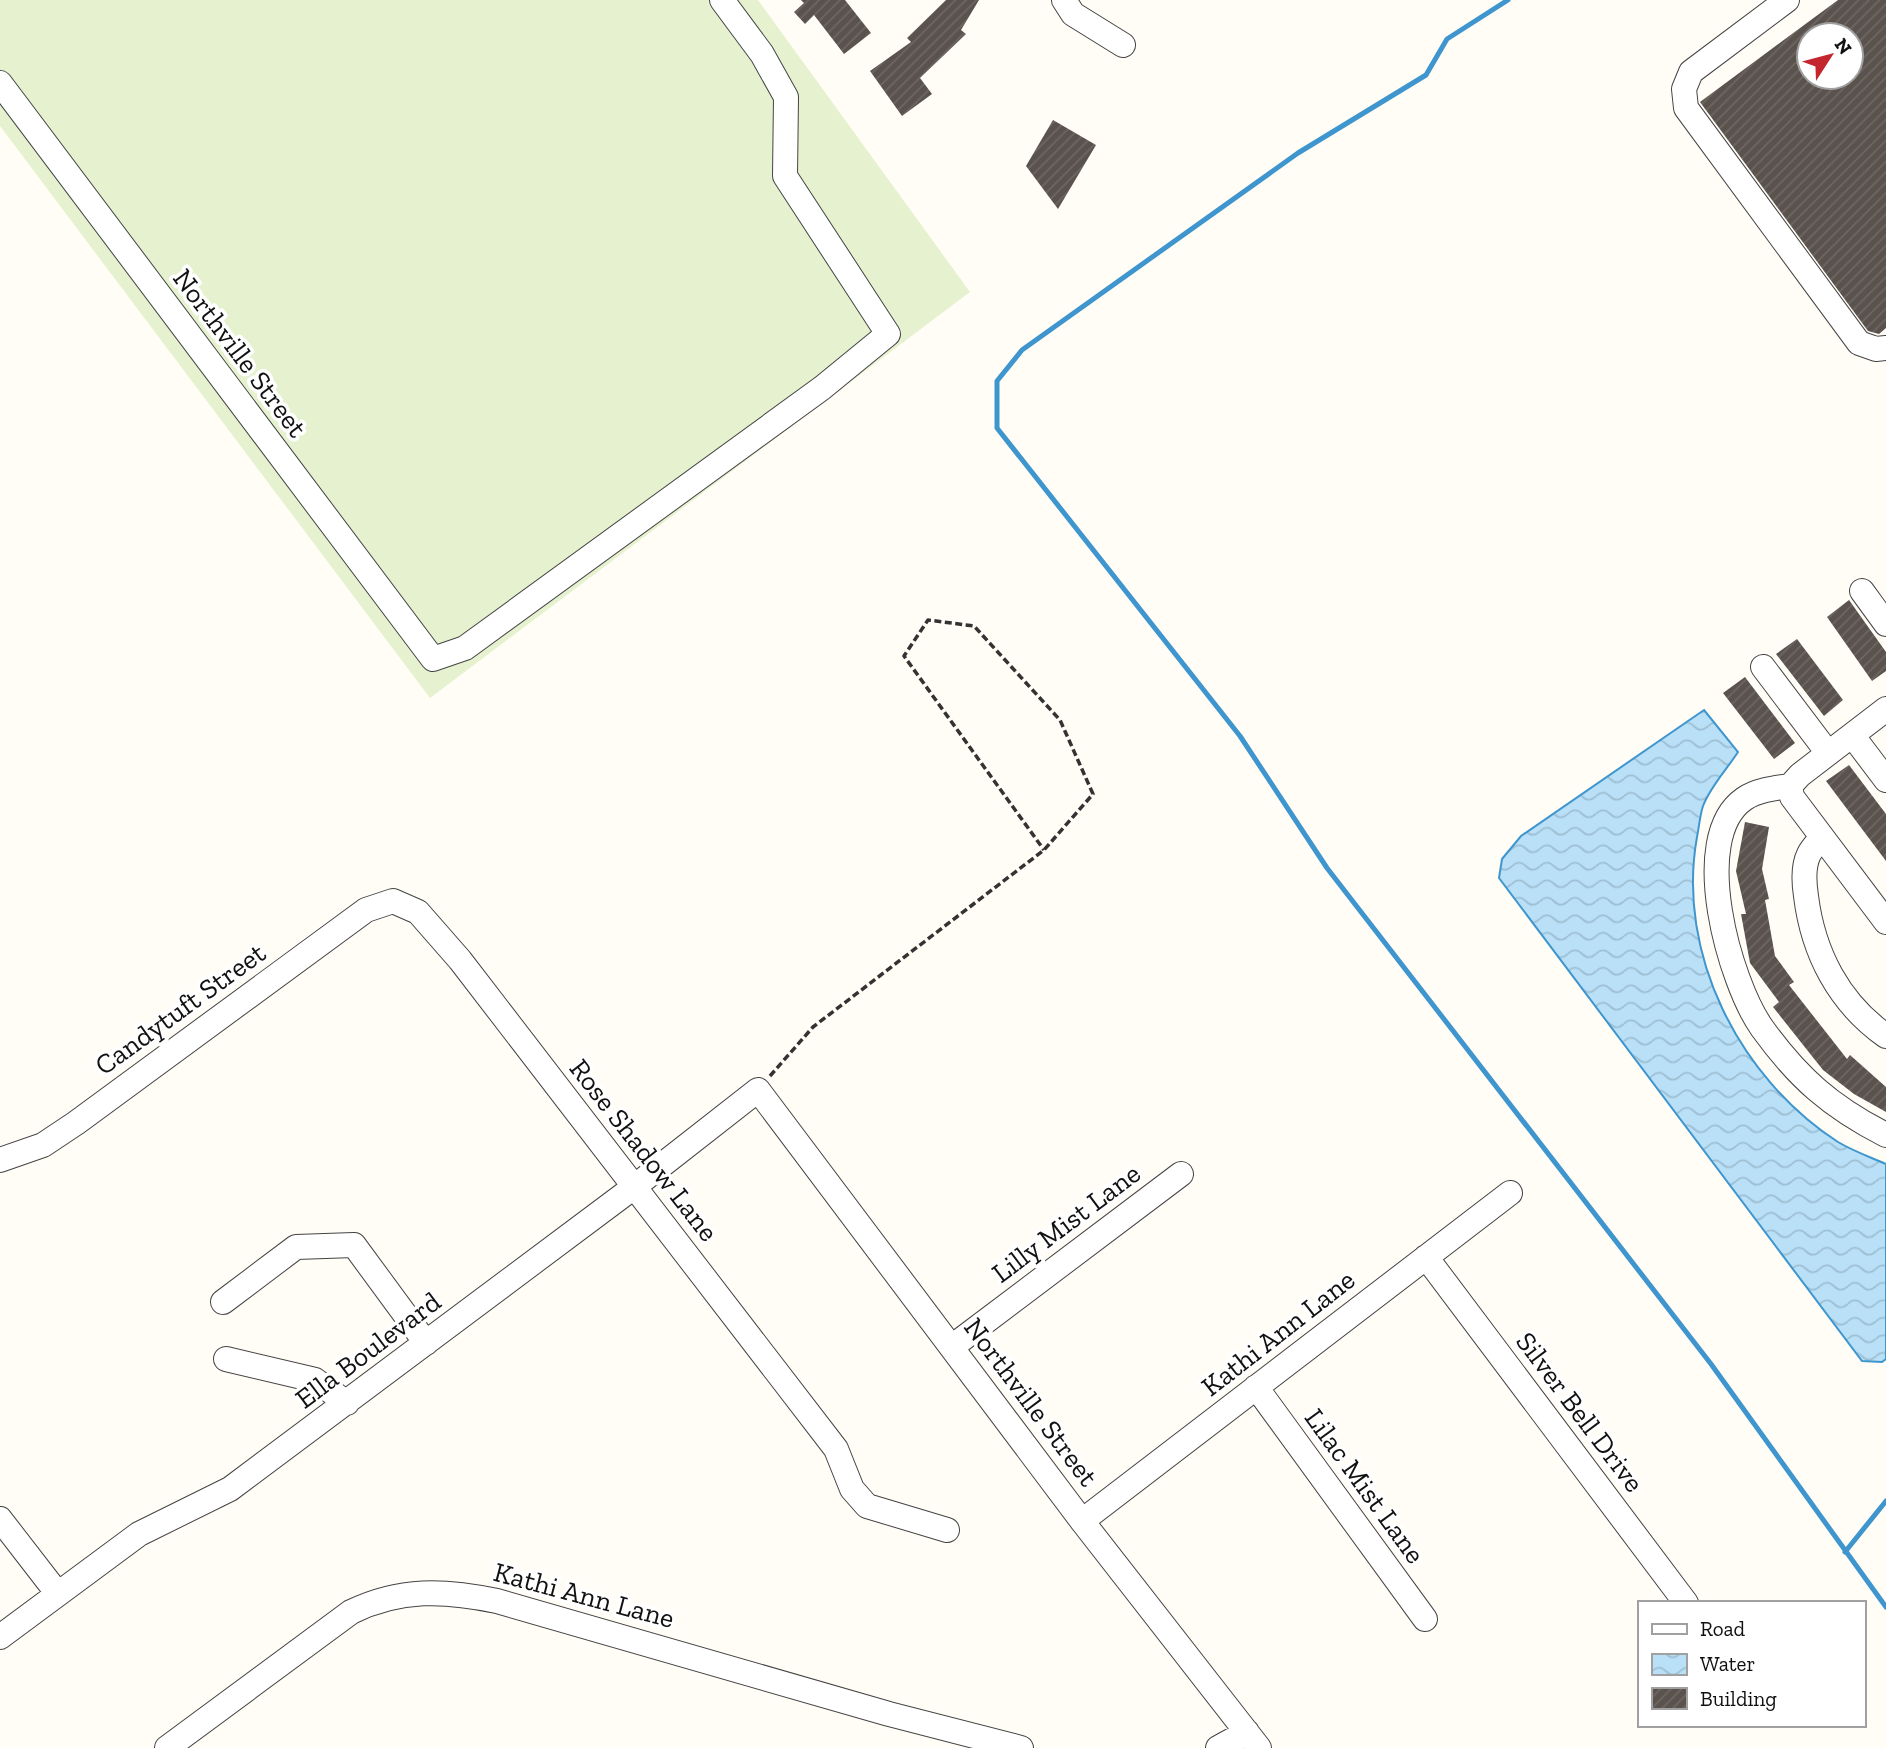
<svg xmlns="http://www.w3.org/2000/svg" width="1886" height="1748" font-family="'Zilla Slab',serif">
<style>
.pitch{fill:#e6f2cf}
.water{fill:url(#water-waves);stroke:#3f96cf;stroke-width:2}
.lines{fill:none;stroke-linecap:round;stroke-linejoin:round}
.stream{stroke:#3f96cf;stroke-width:5}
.building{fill:url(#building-hatch);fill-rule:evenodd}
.minor-casing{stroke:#444;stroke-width:26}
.path{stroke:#333;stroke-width:3.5;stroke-dasharray:7 3.5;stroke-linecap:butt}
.minor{stroke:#fff;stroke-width:24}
.labels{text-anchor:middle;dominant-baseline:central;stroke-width:7;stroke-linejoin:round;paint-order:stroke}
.street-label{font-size:28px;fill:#111;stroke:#fff}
</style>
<defs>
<pattern id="water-waves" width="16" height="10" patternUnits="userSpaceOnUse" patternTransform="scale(1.75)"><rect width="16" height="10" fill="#b9e0f7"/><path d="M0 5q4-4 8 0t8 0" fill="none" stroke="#9ebfd3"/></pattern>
<pattern id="building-hatch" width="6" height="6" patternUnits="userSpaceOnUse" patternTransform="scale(1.75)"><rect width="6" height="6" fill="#5a524d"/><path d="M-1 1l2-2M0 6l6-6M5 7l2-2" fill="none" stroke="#6d6662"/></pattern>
</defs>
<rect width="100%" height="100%" fill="#fffdf5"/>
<path class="pitch" d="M0 0H758L970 292 430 698 0 126Z"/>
<path class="water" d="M1704 710 1738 752C1727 769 1710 787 1703 806 1700 815 1699 827 1697 837 1676 953 1739 1078 1838 1142 1853 1151 1870 1157 1886 1164V1359L1882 1362 1862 1361 1499 878 1502 859 1521 836Z"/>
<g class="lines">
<path class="stream" d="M1508 0 1447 39 1426 75 1298 153 1022 350 997 381V428L1240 736 1327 868 1711 1364 1886 1607
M1845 1552 1886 1501"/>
</g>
<path class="building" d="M801 0H845L871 33 844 54 814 15 805 24 794 12 804 3Z
M946 0H979L961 30 966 34 920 78 932 94 902 116 870 71 911 42 907 38Z
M1838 0H1886V328L1879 334 1868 331 1700 102ZM1809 35H1851V77H1809Z
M1053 120 1096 145 1058 209 1026 166Z
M1849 600 1886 652V671L1872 681 1827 617Z
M1797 639 1843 700 1824 716 1776 654Z
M1745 677 1795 743 1774 759 1723 693Z
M1849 765 1886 814V861L1826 781Z
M1745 822 1769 827 1762 869 1769 899 1765 900 1775 956 1794 982 1789 985 1847 1059 1850 1055 1886 1087V1112L1854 1094 1823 1070 1773 1007 1779 1002 1750 963 1741 914H1746L1736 871Z"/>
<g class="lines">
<g class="minor-casing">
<path id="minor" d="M1064 0 1073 14 1123 45
M1787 0 1691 72 1684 89 1686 108 1859 343 1876 349 1886 348
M0 83 433 659 465 648 822 388 888 334 785 176 786 97 762 54 722 0
M1862 591 1886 624
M1763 667 1828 753
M1852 735 1886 780
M1790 786C1775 788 1757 790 1744 799 1688 838 1730 983 1762 1028 1798 1078 1831 1107 1886 1135
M1790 786 1792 797 1886 922
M1790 786 1800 775 1886 709
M1822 837C1818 842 1812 848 1809 854 1803 866 1804 883 1806 896 1813 953 1839 1003 1886 1036
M0 1160 43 1145 76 1123 366 910 393 901 418 912 460 960 836 1449 852 1489 867 1506 947 1530
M1426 1257 1686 1603
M223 1302 296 1247 354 1245 426 1343
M953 1346 1181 1174
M226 1359 315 1380 347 1403
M1256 1387 1425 1619
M0 1519 58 1594
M1082 1521 1510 1193
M0 1637 139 1534 230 1489 634 1187 758 1090 1082 1521 1259 1748
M167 1748 351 1612C400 1588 445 1590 497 1601L889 1714 1021 1748
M1218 1748 1247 1732"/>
</g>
<path class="path" d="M770 1076 813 1027 1044 850 1093 794 1060 720 974 626 928 620 904 656 1044 850"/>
<use href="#minor" class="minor"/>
</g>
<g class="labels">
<g class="street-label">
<text transform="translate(240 353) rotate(53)">Northville Street</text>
<text transform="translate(180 1009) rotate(-36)">Candytuft Street</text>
<text transform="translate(644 1150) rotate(52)">Rose Shadow Lane</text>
<text transform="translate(1066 1223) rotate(-37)">Lilly Mist Lane</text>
<text transform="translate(1278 1333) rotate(-38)">Kathi Ann Lane</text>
<text transform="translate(368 1350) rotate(-37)">Ella Boulevard</text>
<text transform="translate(1031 1402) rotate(53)">Northville Street</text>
<text transform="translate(1580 1412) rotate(53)">Silver Bell Drive</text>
<text transform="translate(1365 1486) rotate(54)">Lilac Mist Lane</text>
<text transform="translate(584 1595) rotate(15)">Kathi Ann Lane</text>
</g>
</g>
<rect x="1638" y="1601" width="228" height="126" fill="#ffffff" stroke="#a0a0a0" stroke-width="2"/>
<rect x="1652" y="1624" width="35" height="10" fill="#ffffff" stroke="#a0a0a0" stroke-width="2"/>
<text x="1700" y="1636" font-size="21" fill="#111111">Road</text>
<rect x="1652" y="1654" width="35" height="21" fill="url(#water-waves)" stroke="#a0a0a0" stroke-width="2"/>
<text x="1700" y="1671" font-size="21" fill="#111111">Water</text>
<rect x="1652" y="1688" width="35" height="21" fill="url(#building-hatch)" stroke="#a0a0a0" stroke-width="2"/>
<text x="1700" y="1706" font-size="21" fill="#111111">Building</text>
<g transform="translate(1830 56) rotate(54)"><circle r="33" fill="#ffffff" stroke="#a0a0a0" stroke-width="2"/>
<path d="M0-5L12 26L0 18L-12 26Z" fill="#c4262e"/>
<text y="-10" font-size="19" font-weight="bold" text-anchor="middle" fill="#111111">N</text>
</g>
</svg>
